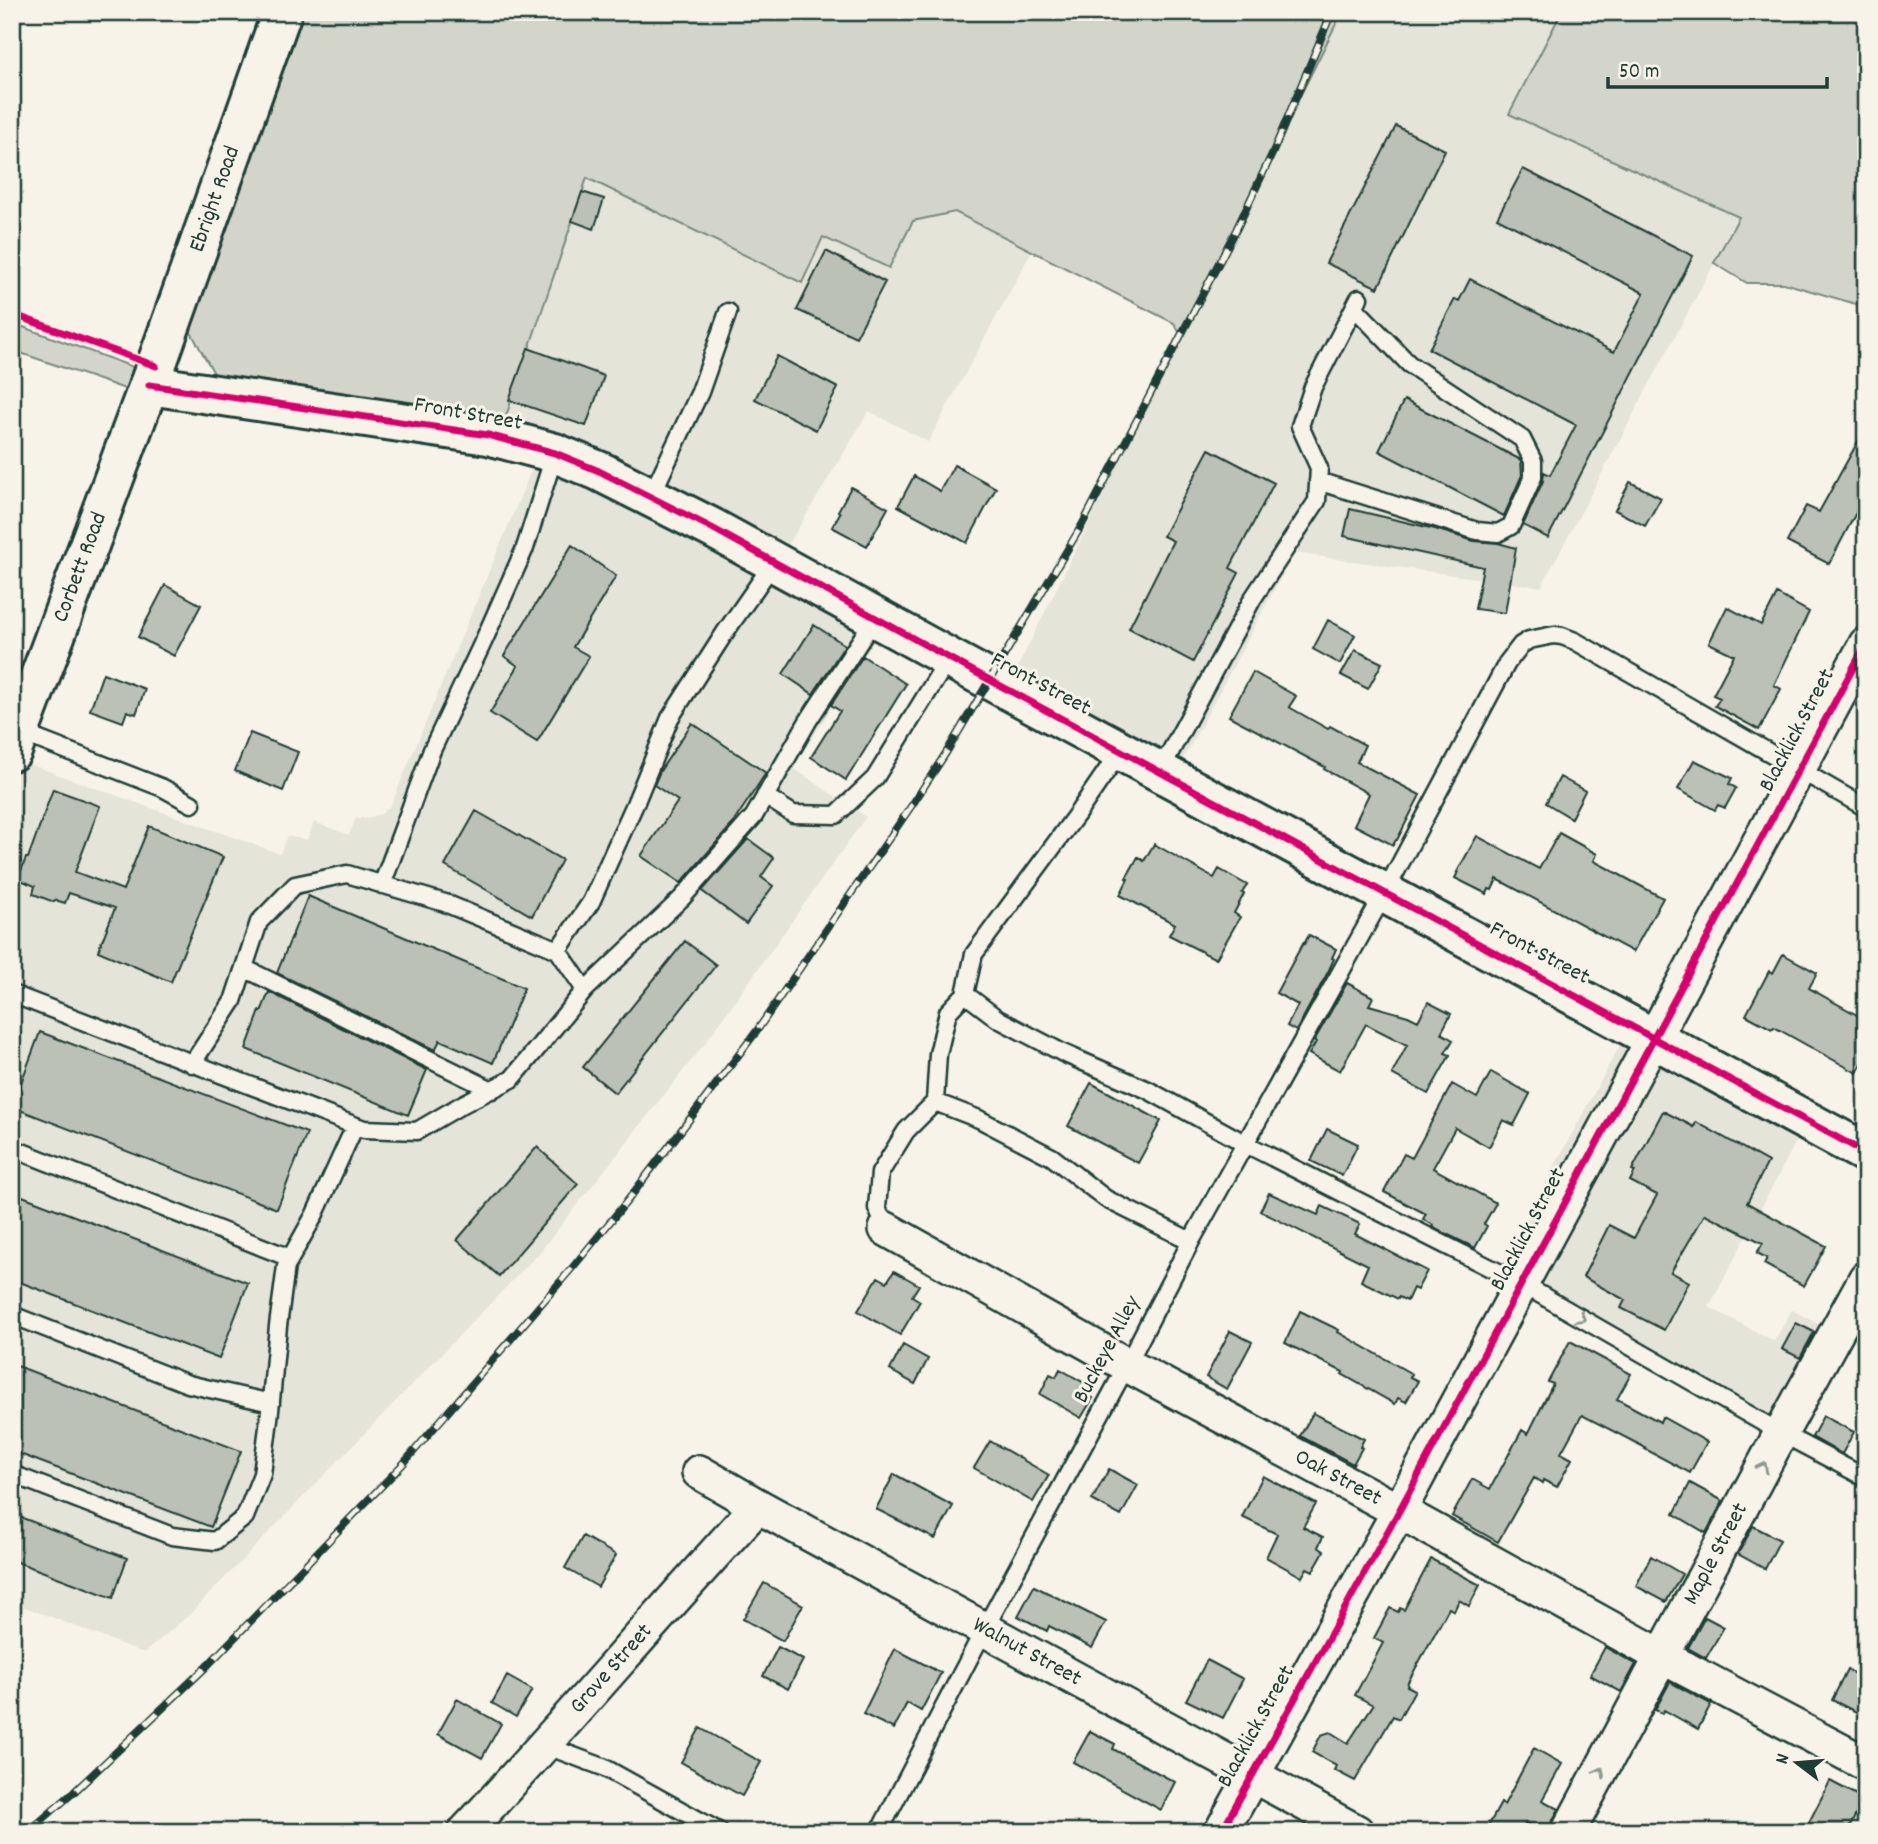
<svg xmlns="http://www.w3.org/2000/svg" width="1878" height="1844" font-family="Dekko,sans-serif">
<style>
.built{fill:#e5e4d9}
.green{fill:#d3d5ca;stroke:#79897f;stroke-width:2}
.building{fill:#bbc1b6;stroke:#1f3d34;stroke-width:2}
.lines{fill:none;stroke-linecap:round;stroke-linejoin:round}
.service-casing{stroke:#1f3d34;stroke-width:21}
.minor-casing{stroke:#1f3d34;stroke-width:38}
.tertiary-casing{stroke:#1f3d34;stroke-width:44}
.service{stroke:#f7f3e8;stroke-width:16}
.minor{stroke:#f7f3e8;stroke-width:33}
.tertiary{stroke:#f7f3e8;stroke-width:38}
.rail-casing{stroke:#1f3d34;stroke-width:8}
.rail{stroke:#f7f3e8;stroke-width:5;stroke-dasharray:16;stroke-linecap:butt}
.cycleway-casing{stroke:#f7f3e8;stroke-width:11}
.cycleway{stroke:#d6006c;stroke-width:7}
.oneway{stroke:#8b988e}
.labels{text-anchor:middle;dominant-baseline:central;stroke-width:6;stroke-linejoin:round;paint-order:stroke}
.street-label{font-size:23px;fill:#1f3d34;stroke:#f7f3e8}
</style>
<rect width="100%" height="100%" fill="#f7f3e8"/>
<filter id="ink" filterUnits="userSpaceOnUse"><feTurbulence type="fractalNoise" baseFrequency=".0143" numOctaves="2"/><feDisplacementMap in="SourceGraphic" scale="14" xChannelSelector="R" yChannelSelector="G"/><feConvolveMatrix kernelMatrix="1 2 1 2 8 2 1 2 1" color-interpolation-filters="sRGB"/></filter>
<g filter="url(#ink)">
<path class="built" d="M1342 12H1543L1559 16 1509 114 1739 217 1541 587 1294 553 1163 797 998 707Z
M587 178 802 283 823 237 955 212 1032 251 928 442 869 411 784 552 503 425Z
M534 464 585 481 878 635 793 768 866 817 706 1042 539 1253 189 1615 144 1653 12 1602V772L17 760 280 854 287 836 307 840 314 822 349 835 356 818H367L381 814 391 805Z
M1621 1043 1797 1140 1709 1307 1774 1341 1792 1310 1843 1337 1790 1444 1495 1276Z"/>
<path class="green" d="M298 12H797L818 17 829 12H1342L1181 335 1174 323 955 212 913 221 889 268 823 237 802 283 587 178 503 425 220 384 189 329Z
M1543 12H1866V307L1784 283H1747L1714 263 1739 217 1509 114 1559 17Z
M12 323 136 368 128 390 12 350Z"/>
<path class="building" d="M1396 126 1445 150 1378 288 1326 263Z
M1523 169 1693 256 1548 538 1523 525 1543 481 1544 472 1550 475 1576 425 1429 349 1455 299 1459 301 1470 279 1614 352 1644 293 1497 218Z
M582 192 604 199 594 229 572 221Z
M826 251 885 282 856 337 797 310Z
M528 348 604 376 586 426 509 400Z
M777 356 838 388 816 430 755 399Z
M1404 400 1521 460 1522 475 1504 516 1379 451Z
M1866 427V494L1829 564 1787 542 1806 506 1819 512Z
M1209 449 1274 483 1230 568 1239 573 1193 662 1129 628 1173 541 1163 536Z
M954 465 996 488 967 543 898 506 914 476 940 491Z
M1630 482 1661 498 1645 526 1615 510Z
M851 487 888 508 867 546 832 527 840 513 838 511Z
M1350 509 1435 529 1474 541 1498 543 1516 548 1505 613 1475 609 1483 567 1344 536Z
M572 545 616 576 573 647 589 656 537 742 490 713 518 666 504 656Z
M165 585 201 605 174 656 138 637Z
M1777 594 1809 612 1774 685 1781 689 1759 730 1715 706 1720 698 1713 695 1734 655 1709 643 1727 607 1761 625Z
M1328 620 1355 635 1340 664 1313 649Z
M814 625 845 645 813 694 783 674Z
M1355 650 1382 663 1368 689 1341 675Z
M863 656 906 684 846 780 811 757 840 711 831 705Z
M1253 672 1296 696 1289 707 1328 729 1330 726 1365 745 1357 762 1420 795 1397 840H1396L1393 845 1354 825 1369 794 1324 769 1325 767 1229 716Z
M103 673 145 689 136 714 127 711 123 722 90 710Z
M692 723 766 773 731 826 681 883 641 856 678 801 654 785 660 771Z
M250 733 298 752 283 791 235 771Z
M1694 760 1732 778 1729 784 1736 788 1725 808 1718 805 1715 810 1678 789Z
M1560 777 1585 791 1571 818 1546 803Z
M53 789 100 806 75 872 123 890 149 826 223 857 171 982 98 951 115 908 69 893 65 903 55 900 54 902 33 894 35 886 18 879 26 858H28Z
M476 811 562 860 532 916 445 866Z
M1559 833 1597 854 1594 861 1663 898 1633 952 1497 879 1492 890 1489 889 1487 894 1455 878 1458 872H1457L1477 836 1539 869Z
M748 839 774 858 761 877 773 886 746 924 702 891Z
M1154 844 1214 878 1219 869 1247 885 1242 893 1244 894 1234 913 1240 917 1216 959 1169 935 1175 924 1120 895 1128 879 1126 878 1138 857 1144 861Z
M308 896 524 988 493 1063 440 1040 435 1050 277 973Z
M1309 935 1336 949 1332 958 1334 959 1328 972 1296 1031 1287 1026 1298 1005 1276 993 1303 943 1304 944Z
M685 941 716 965 615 1093 583 1067Z
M1783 954 1817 973 1809 988 1866 1020V1056L1857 1073 1774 1027 1772 1029 1746 1015 1769 971 1773 973Z
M1347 983 1373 997 1369 1005 1408 1016 1418 1021 1428 1002 1451 1014 1441 1033 1453 1040 1445 1053 1450 1055 1428 1094 1392 1074 1407 1045 1366 1024 1340 1071 1309 1054 1316 1042 1314 1041Z
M269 992 427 1070 408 1115 246 1049 260 1011 261 1012Z
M40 1032 307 1133 277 1209 12 1107Z
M1491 1072 1530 1094 1514 1125 1503 1120 1489 1147 1455 1128 1433 1168 1496 1203 1484 1224 1487 1226 1475 1248 1432 1227 1433 1225 1423 1219 1426 1214 1384 1192 1404 1154 1412 1158 1452 1084 1477 1098Z
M1091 1083 1161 1121 1138 1163 1068 1126Z
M1663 1111 1694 1127 1696 1122 1768 1162 1747 1203 1826 1246 1804 1286 1764 1264 1767 1258 1757 1253 1763 1243 1705 1214 1671 1272 1689 1282 1664 1330 1621 1308 1625 1300 1583 1277 1609 1225 1634 1238 1657 1195 1630 1181 1635 1171 1632 1170Z
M1327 1129 1358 1144 1342 1176 1311 1161Z
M537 1147 578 1184 499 1276 457 1240Z
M12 1192 248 1283 219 1359 12 1279Z
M1269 1193 1318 1215 1322 1206 1360 1224 1355 1234 1427 1271 1417 1290 1413 1288 1407 1301 1399 1297 1398 1299 1361 1281 1368 1265 1260 1211Z
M894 1271 919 1285 912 1296 920 1301 900 1335 858 1311 878 1277 887 1282Z
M1300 1311 1339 1330 1338 1332 1412 1374 1410 1377 1418 1381 1406 1402 1398 1398 1395 1404 1342 1374 1343 1372 1285 1343Z
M1796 1323 1814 1332 1800 1358 1782 1349Z
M1230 1331 1252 1342 1227 1389 1206 1377Z
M1570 1341 1631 1374 1617 1399 1660 1422 1662 1417 1707 1442 1690 1473 1645 1449 1646 1448 1582 1415 1561 1453 1572 1459 1557 1487 1543 1480 1542 1483 1534 1478 1498 1542 1452 1516 1472 1479 1490 1489 1522 1430 1528 1434 1553 1384 1548 1382Z
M903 1345 928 1359 915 1384 890 1370Z
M12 1364 241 1451 211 1527 12 1451Z
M1060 1369 1091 1387 1087 1395 1093 1398 1081 1418 1040 1394 1050 1374 1056 1377Z
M1313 1413 1364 1439 1360 1447 1362 1448 1353 1464 1300 1436Z
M1823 1416 1854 1432 1842 1454 1812 1437Z
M990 1441 1049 1475 1033 1502 974 1468Z
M1109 1469 1138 1485 1121 1516 1092 1500Z
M894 1474 953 1506 935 1539 876 1509Z
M1263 1476 1316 1504 1303 1527 1323 1537 1318 1547 1324 1551 1313 1571 1307 1568 1302 1577 1266 1557 1277 1534 1242 1517Z
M1690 1483 1723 1501 1706 1533 1674 1514Z
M12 1514 127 1558 113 1598 12 1560Z
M1753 1526 1780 1540 1765 1569 1738 1554Z
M583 1536 616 1555 598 1587 565 1568Z
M1651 1556 1682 1574 1666 1602 1636 1586Z
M1431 1559 1480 1585 1469 1606 1459 1600 1454 1611 1449 1608 1408 1682 1407 1686 1415 1690 1399 1719 1393 1716 1355 1781 1334 1770 1336 1766 1312 1752 1321 1735 1330 1732 1348 1743 1373 1705 1355 1695 1383 1643 1374 1638 1390 1608 1398 1612 1400 1608 1404 1610Z
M764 1583 803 1605 783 1641 743 1619Z
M1034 1586 1106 1622 1092 1648 1049 1626 1047 1631 1018 1616Z
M1705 1617 1724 1627 1706 1658 1688 1648Z
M778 1647 803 1660 788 1689 763 1676Z
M1605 1647 1636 1664 1621 1692 1590 1675Z
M895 1649 941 1673 921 1711 907 1703 894 1729 863 1714Z
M1207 1660 1243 1679 1223 1718 1186 1700Z
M1847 1670 1866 1679V1717L1832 1700Z
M507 1676 532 1690 516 1717 492 1703Z
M1670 1682 1711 1704 1698 1729 1664 1710 1662 1713 1655 1710Z
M457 1699 501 1724 482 1758 438 1734Z
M700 1728 761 1762 742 1796 681 1762Z
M1090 1731 1115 1744 1113 1749 1175 1782 1161 1810 1073 1762Z
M1534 1748 1562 1764 1542 1800 1559 1809 1551 1823 1549 1832H1545L1526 1822 1521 1832H1485L1501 1803 1504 1805Z
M1830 1781 1864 1799 1847 1832H1804Z"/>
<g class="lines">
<g class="service-casing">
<path id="service" d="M1318 481 1477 531 1498 533 1511 526 1533 477V461L1522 439 1409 364 1355 308
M651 496 700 392 728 312
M19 732 163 788 192 804
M1121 750 1077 814 974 954 965 994 998 1019 1063 1053 1148 1090 1246 1144 1522 1284 1781 1433 1866 1478
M1160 771 1253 598 1317 501 1319 468 1300 426 1313 387 1359 298
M765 796 793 814 836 815 875 778 949 658
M382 885 432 750 484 640 525 548 555 453
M244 968 492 1090
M585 990 558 950 591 902 635 804 670 718 726 631 774 562
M12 994 364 1129 417 1131 463 1104 512 1079 585 990 682 898 754 816 808 721 875 618
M192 1064 233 1001 259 922 295 885 347 874 445 903 558 950
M935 1102 979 1119 1052 1157 1106 1199 1191 1241
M12 1148 290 1258
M886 1229 877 1208 880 1173 906 1131 935 1102 938 1054 948 1012 965 994
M12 1315 188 1384 271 1403
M12 1474 172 1536 215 1541 245 1517 262 1474 270 1411 278 1326 286 1266 314 1216 355 1126
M544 1745 603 1767 720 1832
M879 1832 985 1628 1127 1365 1191 1241 1384 894 1507 663 1521 645 1529 640 1554 635 1562 636 1575 641 1866 808"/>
</g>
<g class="minor-casing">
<g id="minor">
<path id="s1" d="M886 1229 1127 1365 1399 1511 1661 1656 1866 1764"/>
<path id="s2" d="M699 1472 758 1506 1357 1832"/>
<path id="s3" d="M465 1832C565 1725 659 1613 758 1506"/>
<path d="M1221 1832 1399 1511 1866 644"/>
<path id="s4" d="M1568 1832 1781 1433 1866 1278"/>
</g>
</g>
<g class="tertiary-casing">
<g id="tertiary">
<path d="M149 385 488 435 555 453 599 471 712 528 949 658 1866 1153"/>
<path id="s5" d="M12 751 156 366 282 12"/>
</g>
</g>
<use href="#service" class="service"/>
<use href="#minor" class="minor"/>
<use href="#tertiary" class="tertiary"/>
<g class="rail-casing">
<path id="rail" d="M28 1832 74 1792 205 1668 403 1464 573 1267 628 1200 756 1032 912 805 946 753 1082 525 1236 230 1273 152 1332 12"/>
</g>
<use href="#rail" class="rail"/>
<g class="cycleway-casing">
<path id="cycleway" d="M12 314 156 366
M149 385 488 435 555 453 599 471 712 528 949 658 1866 1153
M1221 1832 1399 1511 1866 644"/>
</g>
<use href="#cycleway" class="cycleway"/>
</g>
<defs><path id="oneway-chevron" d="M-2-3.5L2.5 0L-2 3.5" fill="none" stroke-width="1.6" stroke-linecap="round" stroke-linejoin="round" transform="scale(1.75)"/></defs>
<g class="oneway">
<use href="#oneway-chevron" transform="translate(1581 1318) rotate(30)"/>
<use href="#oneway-chevron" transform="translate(1763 1467) rotate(-62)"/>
<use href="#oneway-chevron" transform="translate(1600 1772) rotate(-62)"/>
</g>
</g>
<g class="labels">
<g class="street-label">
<text stroke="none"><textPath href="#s5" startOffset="588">Ebright Road</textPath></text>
<text transform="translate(468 415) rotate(10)">Front Street</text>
<text stroke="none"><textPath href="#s5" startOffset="196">Corbett Road</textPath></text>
<text transform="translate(1040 685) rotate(28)">Front Street</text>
<text transform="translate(1798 731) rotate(-62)">Blacklick Street</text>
<text transform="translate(1539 954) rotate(28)">Front Street</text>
<text transform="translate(1529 1230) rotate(-62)">Blacklick Street</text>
<text transform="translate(1108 1350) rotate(-62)">Buckeye Alley</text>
<text stroke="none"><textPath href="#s1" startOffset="516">Oak Street</textPath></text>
<text stroke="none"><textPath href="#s4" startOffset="315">Maple Street</textPath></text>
<text stroke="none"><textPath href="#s2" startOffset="374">Walnut Street</textPath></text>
<text stroke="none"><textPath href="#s3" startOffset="219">Grove Street</textPath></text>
<text transform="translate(1257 1727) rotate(-61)">Blacklick Street</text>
</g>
</g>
<rect width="1878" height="1844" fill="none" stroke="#f7f3e8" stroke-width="42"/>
<rect x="21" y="21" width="1836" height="1802" fill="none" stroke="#1f3d34" stroke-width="2.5" filter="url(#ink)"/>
<g transform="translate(1797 1763) rotate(286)" stroke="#f7f3e8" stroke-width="5" paint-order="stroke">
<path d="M0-5L12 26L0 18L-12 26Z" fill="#1f3d34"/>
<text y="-10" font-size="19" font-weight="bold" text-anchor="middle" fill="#1f3d34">N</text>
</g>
<path d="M1608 77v10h219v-10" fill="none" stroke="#1f3d34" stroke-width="3.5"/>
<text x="1619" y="77" font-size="21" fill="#1f3d34" stroke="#f7f3e8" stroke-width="5" paint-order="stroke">50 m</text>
</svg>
